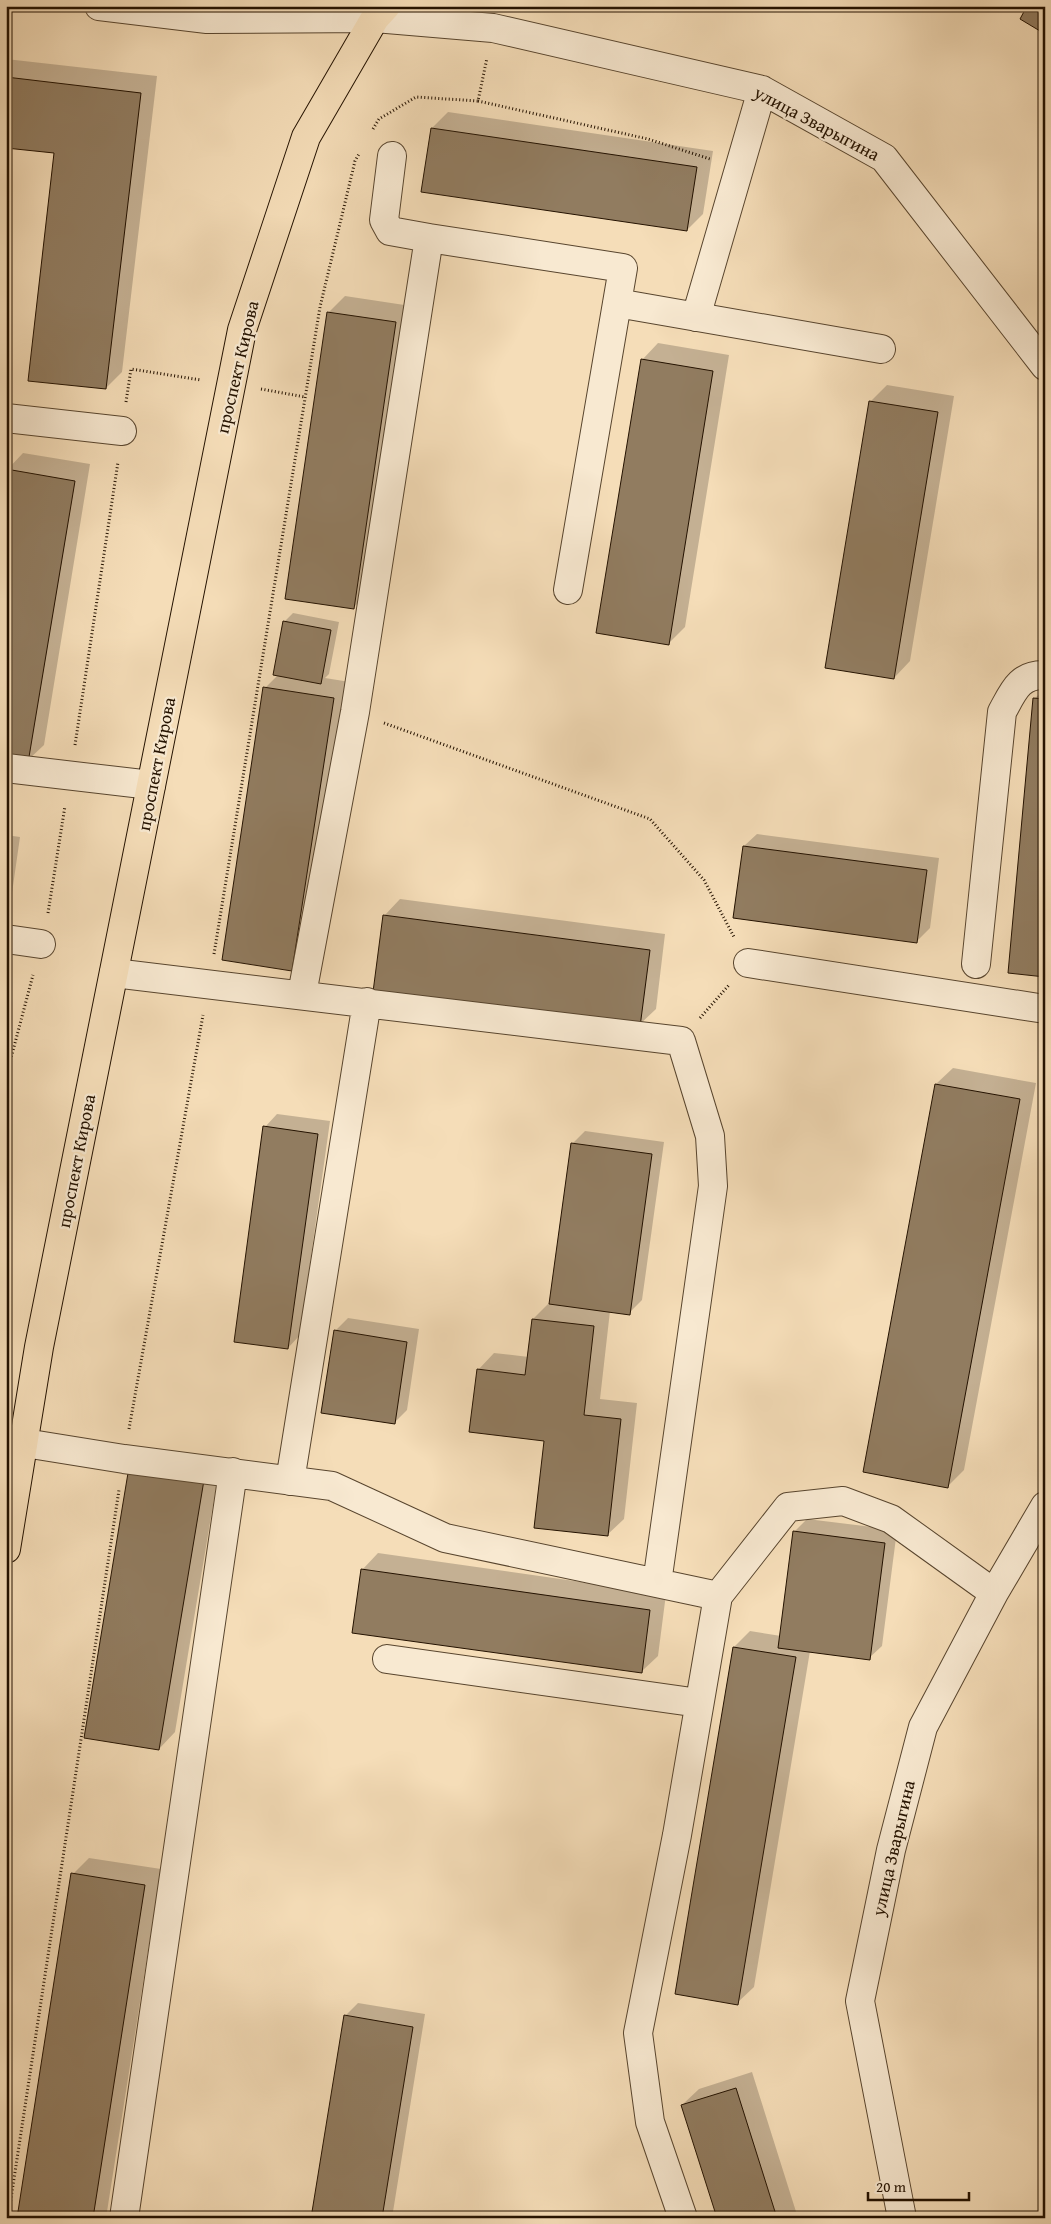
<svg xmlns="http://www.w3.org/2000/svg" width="1051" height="2224" font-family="'Gentium Book Plus',serif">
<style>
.shadow{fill:#0003}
.building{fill:#917c60;stroke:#241200}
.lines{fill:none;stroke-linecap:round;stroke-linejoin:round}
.minor-casing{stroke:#58452e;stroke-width:30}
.major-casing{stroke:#241200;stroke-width:30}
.path{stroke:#241200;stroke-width:3;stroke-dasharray:1 2.5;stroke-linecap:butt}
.minor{stroke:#f8e9d1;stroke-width:28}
.major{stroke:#f5ddb8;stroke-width:28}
.labels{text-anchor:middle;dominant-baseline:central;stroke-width:4.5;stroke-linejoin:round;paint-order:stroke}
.street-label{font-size:18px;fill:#241200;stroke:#f8e9d1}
</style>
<rect width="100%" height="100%" fill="#f5ddb8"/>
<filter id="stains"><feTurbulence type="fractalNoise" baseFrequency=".004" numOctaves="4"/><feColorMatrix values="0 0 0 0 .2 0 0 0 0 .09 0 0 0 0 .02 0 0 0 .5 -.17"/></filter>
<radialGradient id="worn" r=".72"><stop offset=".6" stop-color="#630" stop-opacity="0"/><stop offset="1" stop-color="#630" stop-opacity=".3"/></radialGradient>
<path class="shadow" d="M6 59 157 76 122 372 106 388 56 152 6 146Z
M448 112 713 151 703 214 687 230 432 128Z
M345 296 411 306 370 591 353 608 328 313Z
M658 343 729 355 685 627 668 644 642 360Z
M887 385 954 396 910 661 894 678 870 402Z
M23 453 90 464 44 745 27 761 7 470Z
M293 613 339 622 329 674 325 678 350 682 308 953 292 969 265 688 278 675 284 622Z
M1045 689V975L1034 699Z
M757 834 939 858 930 928 917 941 744 846Z
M6 835 20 837 10 907 6 910Z
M400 899 665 934 656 1009 639 1025 384 916Z
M953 1068 1036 1083 964 1470 948 1486 864 1471 936 1084Z
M277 1114 330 1121 300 1335 288 1348 265 1127Z
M585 1131 664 1142 642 1300 629 1313 610 1311 600 1399 637 1403 624 1519 607 1535 545 1440 478 1370 494 1353 529 1357 533 1319 550 1302 572 1144Z
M348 1318 419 1329 407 1410 394 1423 335 1331Z
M220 1463 175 1732 159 1749 130 1468Z
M807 1519 897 1530 882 1646 869 1658 810 1651 754 1987 737 2003 734 1647 750 1631 781 1636 794 1532Z
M378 1553 666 1594 658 1656 641 1672 362 1570Z
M89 1858 161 1869 106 2218H18L73 1874Z
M358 2003 425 2014 392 2218H312L345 2016Z
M752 2072 798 2218H718L682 2105 699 2089Z"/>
<path class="building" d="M1027 6H1045V34L1020 19Z
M6 77 141 93 106 389 28 381 54 153 6 148Z
M431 128 697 167 687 231 421 192Z
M327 312 396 322 354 609 285 599Z
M641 359 713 371 669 645 596 633Z
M869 401 938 412 894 679 825 668Z
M6 469 75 481 28 763 6 759Z
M283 621 331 630 321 684 273 675Z
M263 687 334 698 292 971 222 960Z
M1033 698 1045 699V977L1008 973Z
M743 846 927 870 917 943 733 918Z
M383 915 650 950 640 1027 373 992Z
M935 1084 1020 1099 948 1488 863 1472Z
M263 1126 318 1134 288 1349 234 1342Z
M571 1143 652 1154 630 1315 549 1304Z
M532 1319 594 1326 584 1415 621 1419 608 1536 534 1528 544 1441 469 1432 477 1369 525 1375Z
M334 1330 407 1342 395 1424 321 1413Z
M129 1467 204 1480 159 1750 84 1738Z
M793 1531 885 1543 870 1660 778 1648Z
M361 1569 650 1610 642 1673 352 1633Z
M733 1647 796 1657 738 2005 675 1994Z
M71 1873 145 1885 93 2218H17Z
M344 2015 413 2027 382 2218H311Z
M736 2088 777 2218H717L681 2105Z"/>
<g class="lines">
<g class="minor-casing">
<path id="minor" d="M99 6 207 19 375 18 493 28 762 90 884 158 1045 366
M392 156 384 220 390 231 429 238
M617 303 881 349
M696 317 762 90
M6 418 122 431
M6 768 151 785
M6 939 41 944
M748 963 1045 1009
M976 964 1002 712C1013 692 1019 674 1045 675
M114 973 681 1041 710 1136 713 1186 657 1583
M302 994 355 712 429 238 623 268 568 590
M6 1440 124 1459 332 1486 445 1538 718 1596 677 1835 638 2033 650 2122 683 2218
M290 1481 367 1002
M718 1596 788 1507 843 1501 891 1519 994 1593
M387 1659 699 1703
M124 2218 233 1472
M902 2218 860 2001 891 1850 923 1727 994 1593 1045 1506"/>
</g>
<g class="major-casing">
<path id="major" d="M6 1549 39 1347 242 330 306 137 375 18 386 6"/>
</g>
<path class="path" d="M478 101 648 139 710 159
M373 129 379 119 416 97 478 101 487 58
M261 389 305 397
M126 402 131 369 201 380
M384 723 650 819 704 880 734 937
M75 745 118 462
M48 913 65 806
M214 954 320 307 355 161 359 154
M700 1018 729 985
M6 1077 33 975
M129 1429 203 1015
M8 2218 119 1490"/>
<use href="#minor" class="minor"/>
<use href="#major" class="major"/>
</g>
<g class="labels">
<g class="street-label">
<text transform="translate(817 123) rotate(28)">улица Зварыгина</text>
<text transform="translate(237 367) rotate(-77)">проспект Кирова</text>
<text transform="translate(156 764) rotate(-79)">проспект Кирова</text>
<text transform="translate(76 1161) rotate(-79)">проспект Кирова</text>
<text transform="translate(893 1848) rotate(-77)">улица Зварыгина</text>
</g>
</g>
<rect width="1051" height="2224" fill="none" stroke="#f5ddb8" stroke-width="25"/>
<rect x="8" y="8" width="1036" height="2209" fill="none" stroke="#241200" stroke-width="2.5"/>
<rect x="12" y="12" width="1026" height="2199" fill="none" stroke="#241200"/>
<path d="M868 2192v8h101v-8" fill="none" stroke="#241200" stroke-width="2.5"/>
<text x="876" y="2192" font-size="15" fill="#241200" stroke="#f8e9d1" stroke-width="4" paint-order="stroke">20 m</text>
<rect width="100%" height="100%" filter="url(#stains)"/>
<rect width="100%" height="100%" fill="url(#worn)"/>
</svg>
